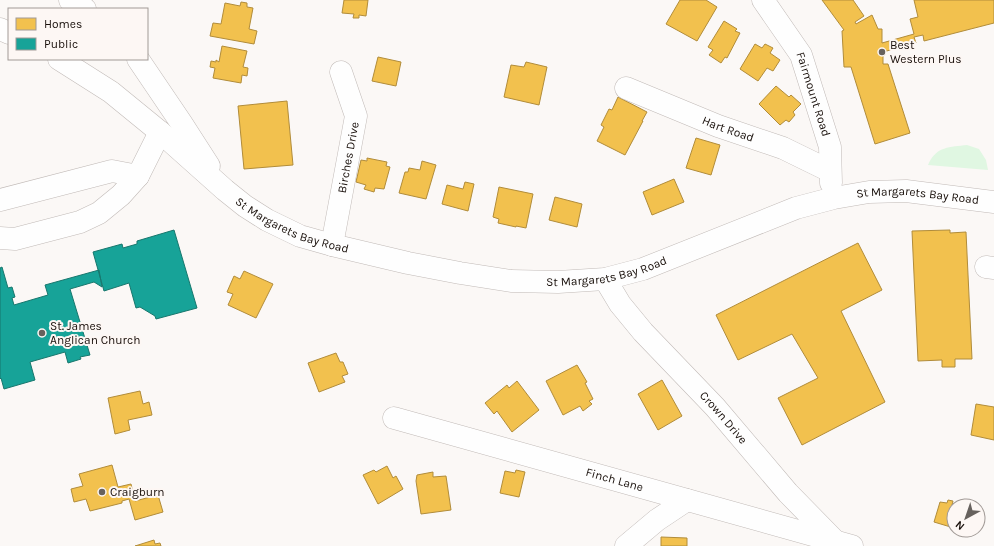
<svg xmlns="http://www.w3.org/2000/svg" width="994" height="546" font-family="Karla,sans-serif">
<style>
.green{fill:#e0f7e2}
.homes{fill:#f2c14e;stroke:#b18c3a}
.public{fill:#17a398;stroke:#17776d}
.lines{fill:none;stroke-linecap:round;stroke-linejoin:round}
.minor-casing{stroke:#c1bab7;stroke-width:23}
.major-casing{stroke:#c1bab7;stroke-width:23}
.minor{stroke:#fefefe;stroke-width:22}
.major{stroke:#fefefe;stroke-width:22}
.poi-dot{fill:#67615d;stroke:#fdf7f4;stroke-width:1.5}
.labels{text-anchor:middle;dominant-baseline:central;stroke-width:4;stroke-linejoin:round;paint-order:stroke}
.poi-label{font-size:12px;fill:#180f0a;stroke:#fdf7f4;text-anchor:start}
.street-label{font-size:12px;fill:#180f0a;stroke:#fdf7f4}
</style>
<rect width="100%" height="100%" fill="#fbf8f6"/>
<path class="green" d="M967 145 979 149 986 160 988 170 928 165C936 146 950 147 967 145Z"/>
<path class="homes" d="M344 0H368L366 16 359 15V18H353L354 14 342 13Z
M680 0H706L717 7 697 41 666 24Z
M822 0H853L864 16 855 22 856 24 872 15 878 29H882V43L914 34 910 19 918 17 914 0H994V23L924 41 923 35 914 37 916 43 883 52V64H888L910 133 875 144 851 67H844L842 31 844 30Z
M241 2 247 3V7L253 8 249 29 257 31 254 44 210 36 213 23 221 24 225 3 240 6Z
M724 21 737 29 735 31 740 33 727 58 725 57 721 63 709 55 713 50 708 47Z
M755 44 762 48 765 44 773 48 770 53 780 60 773 71 767 68 758 81 740 69Z
M222 46 247 51 243 67 248 68 247 76 242 75 241 83 213 78 215 68 210 67 211 61 216 62V60L219 62Z
M378 57 401 62 396 86 372 81Z
M526 62 547 67 539 105 504 97 511 65 524 67Z
M776 86 789 97 791 95 801 104 793 112 795 115 789 122 786 120 780 125 759 104Z
M618 97 647 112 642 121H643L625 155 597 141 604 127 601 125 609 109 612 110Z
M287 101 293 165 244 169 238 106Z
M696 138 720 145 711 175 686 168Z
M367 158 387 162 386 166 390 167 384 189 375 188 374 192 364 189 366 185 356 182 361 160 367 161Z
M422 161 436 165 426 199 399 193 405 172H408L409 168 420 170Z
M674 179 684 202 652 215 643 192Z
M465 182 474 184 468 211 442 204 447 185 463 189Z
M499 187 533 194 526 228 516 226V227L498 223 499 219 493 217Z
M555 197 582 204 577 227 549 220Z
M950 230V233L966 232 972 359H955V367H942V360L918 361 912 231Z
M858 243 882 290 841 311 885 402 802 445 778 398 818 378 792 334 738 360 716 315Z
M244 271 273 284 256 318 228 305 233 294 227 292 234 276 240 279Z
M336 353 340 362H343L348 374 342 376 345 382 319 392 308 363Z
M577 365 587 382 585 383 593 399 589 401 592 404 583 411 580 406 563 415 546 381Z
M662 380 682 416 658 430 638 394Z
M517 381 539 410 512 432 497 411 494 414 485 403 507 385 509 388Z
M140 391 143 404 149 402 152 415 128 420 130 430 115 434 108 398Z
M976 404 994 407V440L971 435Z
M112 465 118 487 131 484 135 501 158 495 163 512 135 520 129 499 122 501V503L90 511 86 499 74 502 71 489 83 486 79 474Z
M387 466 393 478 396 476 403 489 378 504 363 475 374 470 376 472Z
M516 470 525 472 519 497 500 493 505 471 515 473Z
M433 472V477L446 476 451 510 421 514 416 481 417 475Z
M948 500 953 501 952 505 957 506H954V528L934 522 940 502 947 503Z
M661 537 687 538V546H661Z
M154 540 155 544 160 543 161 546H135Z"/>
<path class="public" d="M174 230 197 308 156 319 155 316 140 307 136 308 129 283 104 291 93 252 122 244 123 248 137 244V241Z
M2 267 8 288 12 287 15 297 12 298 14 305 48 295 45 285 99 270 102 287 94 282 70 289 90 355 80 357 81 359 68 363 65 352 30 362 35 380 4 389 1 378 0 379V268Z"/>
<g class="lines">
<g class="minor-casing">
<g id="minor">
<path id="s1" d="M763 0 801 55 830 147 831 183"/>
<path id="s2" d="M626 88 718 126 783 148 830 171"/>
<path d="M0 200 112 171 138 176"/>
<path d="M0 238 15 239 80 222 99 213 121 195 138 176 160 132"/>
<path id="s3" d="M332 245 356 116 341 72"/>
<path d="M986 267 994 268"/>
<path id="s4" d="M605 279 620 304 643 332 715 407 788 493 834 540"/>
<path id="s5" d="M394 418 852 546"/>
<path d="M626 546 657 520 687 500"/>
</g>
</g>
<g class="major-casing">
<g id="major">
<path d="M70 0 85 9"/>
<path d="M0 29 9 33"/>
<path id="s6" d="M59 59 111 92 160 132 225 190 245 206 267 220 300 236 332 245 408 263 460 273 511 281 558 282 605 279 643 269 796 208 834 198 869 192 906 191 994 202"/>
<path d="M138 59 182 124 209 166"/>
</g>
</g>
<use href="#minor" class="minor"/>
<use href="#major" class="major"/>
</g>
<g class="poi-dot">
<circle cx="882" cy="52" r="4"/>
<circle cx="42" cy="333" r="4"/>
<circle cx="102" cy="492" r="4"/>
</g>
<g class="labels">
<g class="poi-label">
<text x="890" y="45">Best<tspan x="890" dy="14">Western Plus</tspan></text>
<text x="50" y="326">St. James<tspan x="50" dy="14">Anglican Church</tspan></text>
<text x="110" y="492">Craigburn</text>
</g>
<g class="street-label">
<text stroke="none"><textPath href="#s1" startOffset="108">Fairmount Road</textPath></text>
<text stroke="none"><textPath href="#s2" startOffset="110">Hart Road</textPath></text>
<text stroke="none"><textPath href="#s3" startOffset="89">Birches Drive</textPath></text>
<text stroke="none"><textPath href="#s6" startOffset="938">St Margarets Bay Road</textPath></text>
<text stroke="none"><textPath href="#s6" startOffset="289">St Margarets Bay Road</textPath></text>
<text stroke="none"><textPath href="#s6" startOffset="613">St Margarets Bay Road</textPath></text>
<text stroke="none"><textPath href="#s4" startOffset="183">Crown Drive</textPath></text>
<text stroke="none"><textPath href="#s5" startOffset="229">Finch Lane</textPath></text>
</g>
</g>
<rect x="8" y="8" width="140" height="52" fill="#fdf7f4" stroke="#a19a96"/>
<rect x="16" y="18" width="20" height="12" fill="#f2c14e" stroke="#a19a96"/>
<text x="44" y="28" font-size="12" fill="#180f0a">Homes</text>
<rect x="16" y="38" width="20" height="12" fill="#17a398" stroke="#a19a96"/>
<text x="44" y="48" font-size="12" fill="#180f0a">Public</text>
<g transform="translate(966 518) rotate(220)"><circle r="19" fill="#fdf7f4" stroke="#a19a96"/>
<path d="M0-3L7 15L0 10L-7 15Z" fill="#67615d"/>
<text y="-6" font-size="11" font-weight="bold" text-anchor="middle" fill="#180f0a">N</text>
</g>
</svg>
